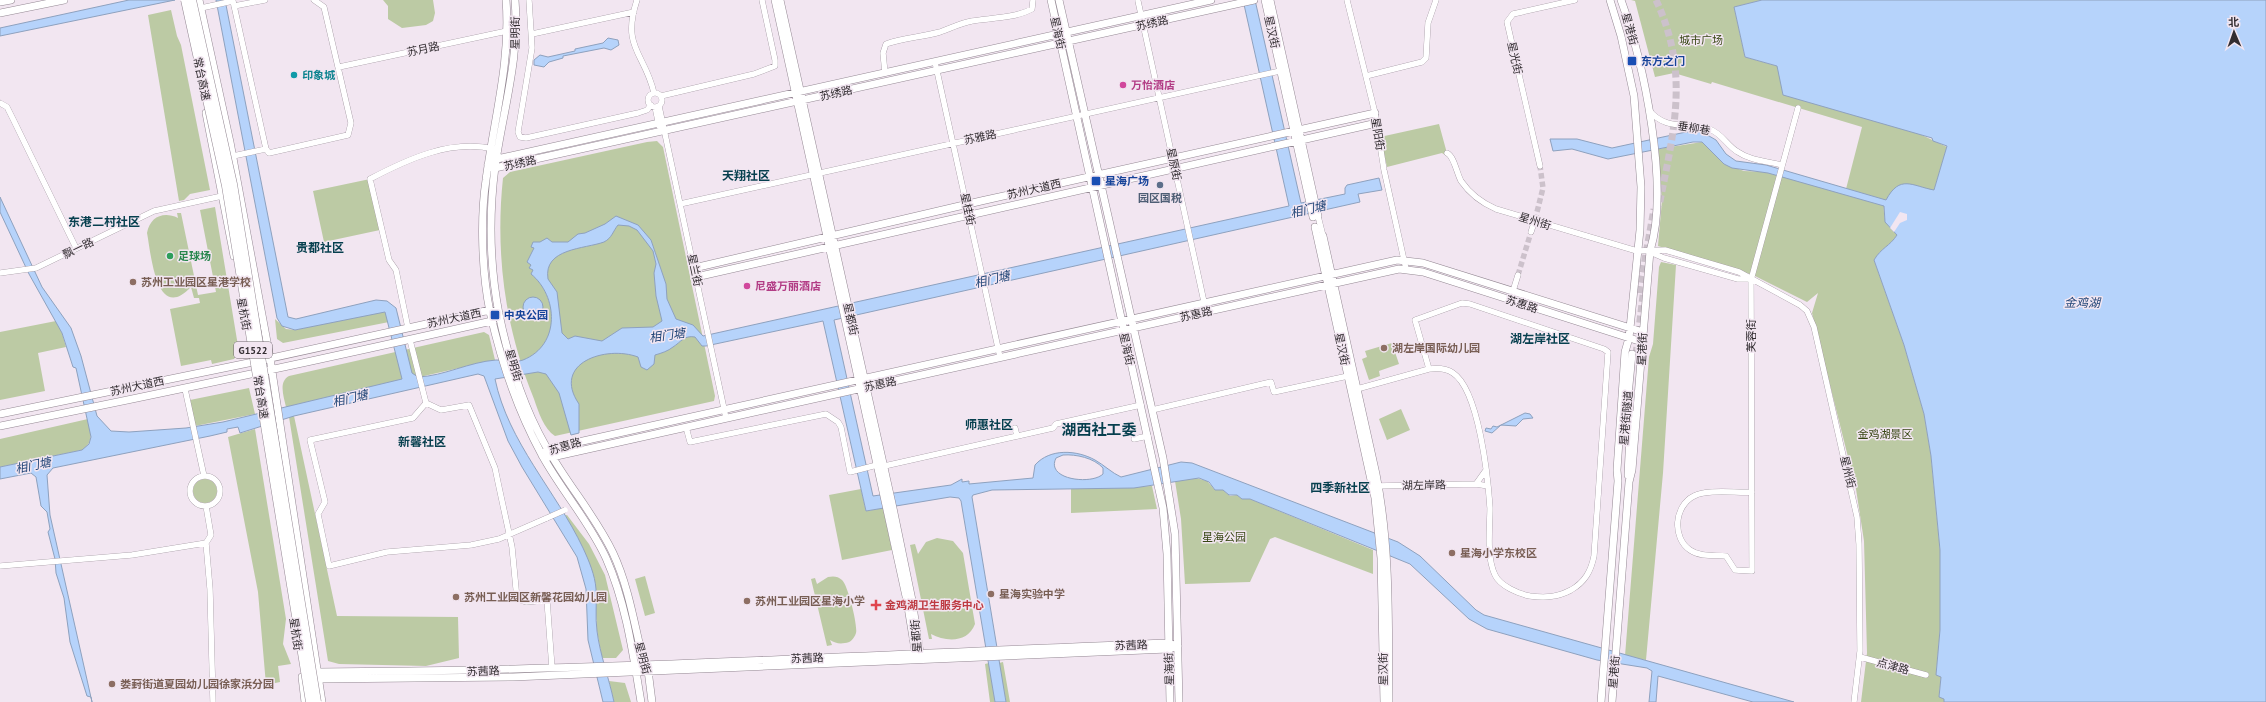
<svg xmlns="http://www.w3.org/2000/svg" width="2266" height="702" font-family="'PT Sans','Noto Sans SC',sans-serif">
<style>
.green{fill:#bccaa4}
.water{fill:#b6d3fb;stroke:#8ea1be;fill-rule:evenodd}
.pier{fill:#f2e6f1}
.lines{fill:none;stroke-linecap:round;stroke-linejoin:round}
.minor-tunnel{stroke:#ccc1cb;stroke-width:5.5;stroke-dasharray:5.5 3;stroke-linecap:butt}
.major-tunnel{stroke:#ccc1cb;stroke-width:7;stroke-dasharray:7 3.5;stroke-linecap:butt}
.minor-casing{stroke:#948893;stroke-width:6}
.major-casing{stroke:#948893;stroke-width:8}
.minor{stroke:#fff;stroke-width:5.5}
.major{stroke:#fff;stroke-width:7}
.minor-bridge-casing{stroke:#948893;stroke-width:6;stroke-linecap:butt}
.highway-bridge-casing{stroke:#948893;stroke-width:9;stroke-linecap:butt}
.minor-bridge{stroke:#fff;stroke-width:5.5}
.highway-bridge{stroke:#fff;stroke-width:8}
.transit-dot{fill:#1a4fb4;stroke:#f2e6f1;stroke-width:1.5}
.culture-dot{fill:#0f9aa8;stroke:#f2e6f1;stroke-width:1.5}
.hotel-dot{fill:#d1479c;stroke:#f2e6f1;stroke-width:1.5}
.service-dot{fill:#5c6f8a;stroke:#f2e6f1;stroke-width:1.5}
.leisure-dot{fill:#2e9e5b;stroke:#f2e6f1;stroke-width:1.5}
.education-dot{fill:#8d6e63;stroke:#f2e6f1;stroke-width:1.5}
.health-dot{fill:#e0444e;stroke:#f2e6f1;stroke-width:1.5}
.labels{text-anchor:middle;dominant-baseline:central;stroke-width:3;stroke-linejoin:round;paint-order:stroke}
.shield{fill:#f2e6f1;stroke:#6c646b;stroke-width:1}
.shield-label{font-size:10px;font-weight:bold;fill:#322d31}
.street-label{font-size:11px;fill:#322d31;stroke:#f2e6f1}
.park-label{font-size:11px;fill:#374613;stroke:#f2e6f1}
.transit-label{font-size:11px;font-weight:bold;fill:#164399;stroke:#f2e6f1;text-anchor:start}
.culture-label{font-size:11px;font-weight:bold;fill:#0d838f;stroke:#f2e6f1;text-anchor:start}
.hotel-label{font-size:11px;font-weight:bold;fill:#b23c85;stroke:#f2e6f1;text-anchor:start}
.service-label{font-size:11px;font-weight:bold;fill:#4e5e75;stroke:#f2e6f1}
.leisure-label{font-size:11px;font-weight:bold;fill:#27864d;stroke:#f2e6f1;text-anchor:start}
.education-label{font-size:11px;font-weight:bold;fill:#785e54;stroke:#f2e6f1;text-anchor:start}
.health-label{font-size:11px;font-weight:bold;fill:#be3a42;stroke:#f2e6f1;text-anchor:start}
.neighbourhood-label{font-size:12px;font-weight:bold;fill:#063f4e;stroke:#f2e6f1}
.water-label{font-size:12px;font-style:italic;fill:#214577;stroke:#f2e6f1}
.district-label{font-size:15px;font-weight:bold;fill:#063f4e;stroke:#f2e6f1}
</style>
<rect width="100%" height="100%" fill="#f2e6f1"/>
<path class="green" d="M383 0H433L435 13 433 21 426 25 402 28 388 19V6Z
M1631 0H1762L1734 7 1745 57 1777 66 1947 147 1934 190 1884 206C1883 220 1887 225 1897 235 1890 246 1881 249 1874 260L1904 345 1924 414 1931 456 1940 550V630L1936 675 1941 677 1939 696 1944 699V702H1861L1867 653 1864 541 1856 489 1812 313 1818 293 1807 302 1753 275 1658 246 1662 200 1658 149 1702 142 1724 164 1744 171 1766 172 1846 189 1862 127 1712 82 1711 84 1674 73 1655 77 1635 1Z
M171 10 177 36 181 45 210 190 190 194 184 200 179 201 148 15Z
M1439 124 1448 157 1442 153 1387 167 1380 137Z
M657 141 663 147 715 396 714 401 555 436C544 429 538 411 534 399 505 328 495 254 503 178L510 172 647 142Z
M370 179 380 230 324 242 313 191Z
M215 207 239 352 234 359 212 364 211 360 181 366 170 309 200 303 199 298H194L191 287C156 324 151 253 147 233 150 217 163 211 178 218L177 213H181L198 295 216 292 200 210Z
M1661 262 1676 265 1663 473 1646 660 1625 656 1649 357 1653 344 1659 267Z
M381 311 387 313 389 322 283 343 277 339 275 319 286 329 295 330Z
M56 321 62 333 66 347 38 353 45 391 0 400V332Z
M484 332 489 335 495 360 286 407C284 397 278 382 289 376Z
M1392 343 1399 364 1379 371 1380 376 1369 380 1362 359 1367 357 1365 351Z
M249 388 255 414 195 426 190 400Z
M1401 409 1410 430 1387 440 1379 419Z
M294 416 337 616 458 617 459 658 426 666 339 664 328 661 289 417Z
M88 419C91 432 94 442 82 450L0 467V439Z
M255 429 286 619 283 644 291 664 278 666 280 682 266 685 258 592 228 437Z
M1196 478 1207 481 1215 490H1223L1230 496 1237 495 1242 499H1250L1373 550V574L1275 537 1270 539 1250 582 1185 584 1181 519 1175 481Z
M193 491a12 12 0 1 1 24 0a12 12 0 1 1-24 0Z
M1152 486 1157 509 1071 513V489Z
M861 489 866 511 883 508 892 550 842 560 829 495Z
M567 515 589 544 605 575 623 650 616 658H602L597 631 594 579 583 548 564 516Z
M937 538 953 541 963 553 975 624C968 643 946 642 931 634L932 639H929L910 545 915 544 918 554 926 542Z
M645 576 655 613 645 616 635 579Z
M828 577C833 576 838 576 842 580 848 585 858 626 856 633 854 639 850 643 845 643 839 644 835 643 830 640L832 645 827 646 811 579 815 578 817 584Z
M1003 662 1010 702H1006L999 663Z
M989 663 995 702H990L985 664Z
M609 681 625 683 631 702H614Z"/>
<path class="water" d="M129 0H175L0 36V28Z
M216 0H225L288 317 296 319 376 300 387 301 396 308 412 373 418 377C444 376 469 362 496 360 504 360 515 363 523 360 561 345 558 296 531 274L533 270 529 268 531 265 527 262 534 248 531 247 533 242H540L547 238 552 242H568L578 234 585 233 605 224 616 216 638 225 651 240 666 284 667 299 676 319 693 325 703 336 1289 206 1243 0H1255L1301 203 1345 194V188L1347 185 1379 178 1382 190 1358 194 1360 202 834 320 873 496 951 485 962 479V482L969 481V484L1033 478 1035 465C1050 448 1077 450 1095 460 1104 465 1112 473 1121 477L1181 462 1192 463 1398 542 1420 556 1476 610 1484 615 1794 702H1753L1658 676 1656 702H1649L1652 671 1647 668 1597 660 1487 629 1469 619 1410 564 1250 499H1242L1237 495H1229L1223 490H1215L1209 482 1199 478 1134 488 992 490 973 495 972 497 1006 702H995L961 501 959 498 950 497 866 511 823 321 706 346H702L695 337C684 335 681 342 673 347 668 351 662 353 655 355L654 364 647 370 641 367 638 357C606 345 551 363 579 404V433L571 435 559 393 546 374 538 372 495 379C508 442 556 491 583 548 589 561 595 575 596 589 597 603 595 617 597 631 600 655 609 678 614 702H603L588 640 586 589 577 557 522 467 508 441 484 376 478 374 294 416 240 433 238 427 227 429V432L210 436 53 468 47 475 50 515 92 702 91 697 87 696 70 642 64 598 56 573 55 559 48 532 50 529 47 512 41 506 36 477 31 473 0 479V467L82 450 89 444 91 437 76 368 73 367 62 333 29 274 0 212V197L42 287 71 328 81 356 97 416 111 431 129 432 186 428 223 422 402 379 385 312 295 330 282 326 277 318ZM618 225 629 226 637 230 653 251 656 264 654 273 656 296 662 321 653 327 622 328 602 341 575 336 568 339 562 333 557 292 548 279C543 248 585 249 604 242 612 238 613 231 618 225ZM1063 455C1076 454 1094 458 1103 468V474C1092 485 1045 480 1056 458Z
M1762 0H2266V702H1944V699L1939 697 1941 677 1936 675 1940 630V550L1931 456 1924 414 1904 345 1874 260C1881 248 1890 246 1897 235L1885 222 1884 206 1768 173 1732 168 1724 164 1702 142H1693L1608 159 1572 149 1553 151 1550 139H1577L1612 148 1686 132H1702L1716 140 1726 154 1736 161 1766 165 1886 200C1900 174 1912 186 1934 190L1947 146 1933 141 1932 138 1783 95 1777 66 1745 57 1734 7Z
M608 38 618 40 619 45 611 50 604 48 563 56V58L549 62 544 67 534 65V60L540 55 548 57 575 51V49L603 43Z
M523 307a10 10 0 1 1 20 0a10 10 0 1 1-20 0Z
M1525 413 1530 414 1533 418 1523 419 1516 426 1501 425 1492 433 1485 431 1486 428 1491 429 1493 426 1497 427Z"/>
<path class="pier" d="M1900 212 1907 214V220L1900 223 1894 232 1890 228Z"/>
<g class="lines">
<path class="minor-tunnel" d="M1535 220 1543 188 1540 166
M1518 275 1531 232"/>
<path class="major-tunnel" d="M1656 0C1690 73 1674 130 1659 206
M1639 293 1654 209
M1636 354 1644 287"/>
<g class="minor-casing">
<path id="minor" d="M529 0 532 48 518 132 520 137 526 138 638 113 647 110 651 105
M637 0C621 48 645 53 654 93
M1347 0 1375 113 1384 170 1406 269
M1138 1 1206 311
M234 6 265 0
M201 8 233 1 266 149 269 153 348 135 351 123 324 7 314 0
M532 34 634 12
M935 62 1000 357
M339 67 507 31
M885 73 883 53 886 44C903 38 922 37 940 32 951 28 961 23 972 21 990 18 1016 18 1032 9L1033 0
M1366 76 1422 62 1426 58 1428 23 1436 0
M648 100a7 7 0 1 1 14 0a7 7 0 1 1-14 0Z
M661 96 754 74 775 66V60L762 0
M0 103 7 107 14 121 76 248
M659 106 726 418
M655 107 659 126
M1649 110C1665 131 1688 122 1709 129 1722 133 1727 146 1738 152 1751 161 1767 161 1782 165
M1447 153C1454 156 1457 174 1461 181 1470 194 1482 203 1496 209L1637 251 1665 250 1739 272 1800 305 1807 311 1814 327 1857 517 1859 544 1860 651 1854 702
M233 156 266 149
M1540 166 1507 22 1513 14 1575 0
M680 204 1280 71
M1318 216 1323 236
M1531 232 1535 220
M1650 252 1664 258 1738 279H1749
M0 273 36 268 154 211 222 196
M1513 291 1518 275
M408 328 396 270 389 260 370 179C408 159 451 139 494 149
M410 340 426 403 441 410 469 405 495 468 499 487 512 547 517 599 526 602 547 600 552 668
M185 389 204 476
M1357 389 1429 369C1437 368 1446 368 1453 373 1479 390 1488 478 1490 508 1490 528 1486 556 1495 575 1500 586 1519 594 1530 596 1546 598 1558 597 1571 590 1585 582 1591 571 1594 556L1608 352 1604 349 1470 304 1462 303 1415 320 1429 369
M426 403 413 418 310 440 325 502 318 514 329 566 387 552 471 545 499 539 547 518
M1152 410 1271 382 1274 392 1348 376
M686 427 690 442 826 414 838 422 841 427 850 472 877 465
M1015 428 1017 436
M1134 439 1148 436
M880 467 1053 428 1056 424 1141 405
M190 491a15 15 0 1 1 30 0a15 15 0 1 1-30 0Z
M1476 484 1486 470
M1375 486 1476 484 1488 486
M1752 492C1736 493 1707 489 1694 496 1674 506 1672 538 1690 550 1700 557 1714 555 1726 556L1735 570 1752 571 1751 280 1798 108
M206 543 210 589 213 702
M0 566 132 555 206 543 211 535 206 506
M1860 657 1926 675"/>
</g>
<g class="major-casing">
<path id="major" d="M199 0 230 142 270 358 322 702
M506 0C511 61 494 119 486 180 480 219 482 273 490 312 501 361 518 411 542 455 561 490 589 521 606 558 626 603 633 654 641 702
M515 0C520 58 503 110 495 167 489 214 490 267 499 314 509 362 526 416 553 458 572 490 597 519 613 553 629 587 635 628 644 664L648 670 652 702
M775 0 907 601 916 656
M780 0 893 508 912 600 920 653 918 657
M1051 0 1163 508 1167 554 1170 702
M1059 0 1163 458 1175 534 1179 702
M1265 0 1313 217
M1270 0 1318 216
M0 2 11 0
M0 13 64 0
M206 113 234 256
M488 165 495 168 1254 0
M488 165 497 159 1211 0
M1315 227 1375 498 1381 558 1384 702
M1323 236 1376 474C1391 549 1388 626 1389 702
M694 268 981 201 1375 113
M696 277 1377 123
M0 414 253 362 490 310 499 313 492 321C328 358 165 393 0 426
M1624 438 1632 354
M542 455 547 449 1397 260 1423 263 1643 332
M542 455 552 457 1399 269 1423 272 1642 342
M1628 475 1631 414
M307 675 318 672C601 671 885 654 1168 643L1178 646
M302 677 305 702
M310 677 319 679 513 677 1168 649 1178 646
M1601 702 1618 481 1617 470 1625 352 1629 338 1640 230 1641 187 1634 96 1621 36 1610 0
M1612 702 1629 482 1632 470 1650 251C1670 187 1644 63 1621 0"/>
</g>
<use href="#minor" class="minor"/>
<use href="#major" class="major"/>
<g class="minor-bridge-casing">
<path id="minor-bridge" d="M547 518 565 510"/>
</g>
<g class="highway-bridge-casing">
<path id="highway-bridge" d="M185 0 226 186 310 702
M192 0 233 184 317 702"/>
</g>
<use href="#minor-bridge" class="minor-bridge"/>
<use href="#highway-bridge" class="highway-bridge"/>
</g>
<g class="transit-dot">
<rect x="1627" y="56" width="10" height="10" rx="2"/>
<rect x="1091" y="176" width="10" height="10" rx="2"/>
<rect x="490" y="310" width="10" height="10" rx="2"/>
</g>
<circle class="culture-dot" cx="294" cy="75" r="4"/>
<g class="hotel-dot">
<circle cx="1123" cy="85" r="4"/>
<circle cx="747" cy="286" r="4"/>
</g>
<circle class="service-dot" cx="1160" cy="185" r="4"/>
<circle class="leisure-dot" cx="170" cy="256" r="4"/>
<g class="education-dot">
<circle cx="133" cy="282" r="4"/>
<circle cx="1384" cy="348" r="4"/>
<circle cx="1452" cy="553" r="4"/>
<circle cx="991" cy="594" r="4"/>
<circle cx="456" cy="597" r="4"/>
<circle cx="747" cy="601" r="4"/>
<circle cx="112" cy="684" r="4"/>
</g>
<path class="health-dot" d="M874 599h4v4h4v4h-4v4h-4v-4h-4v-4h4z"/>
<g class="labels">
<rect class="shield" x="234" y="342" width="38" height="16" rx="3"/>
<g class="shield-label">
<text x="253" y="350">G1522</text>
</g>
<g class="street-label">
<text transform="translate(1152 23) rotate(-13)">苏绣路</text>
<text transform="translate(1630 29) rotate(75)">星港街</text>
<text transform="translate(1272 32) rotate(77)">星汉街</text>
<text transform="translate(515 33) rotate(-89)">星明街</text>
<text transform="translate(1058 33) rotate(77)">星海街</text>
<text transform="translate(423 49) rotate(-12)">苏月路</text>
<text transform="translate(1515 58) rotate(77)">星光街</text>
<text transform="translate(202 79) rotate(78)">常台高速</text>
<text transform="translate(836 93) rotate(-13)">苏绣路</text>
<text transform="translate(1694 128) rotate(9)">垂柳巷</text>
<text transform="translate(1378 134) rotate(81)">星阳街</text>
<text transform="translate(980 137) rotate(-12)">苏雅路</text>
<text transform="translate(520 163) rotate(-13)">苏绣路</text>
<text transform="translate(1174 164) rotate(78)">星原街</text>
<text transform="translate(1034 189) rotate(-13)">苏州大道西</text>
<text transform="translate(968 209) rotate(78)">星桂街</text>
<text transform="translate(1535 221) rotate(17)">星州街</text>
<text transform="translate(78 248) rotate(-26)">飘一路</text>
<text transform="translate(695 270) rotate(78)">星兰街</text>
<text transform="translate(1522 304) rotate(18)">苏惠路</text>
<text transform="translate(244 314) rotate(79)">星杭街</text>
<text transform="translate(1196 314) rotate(-13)">苏惠路</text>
<text transform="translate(454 318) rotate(-12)">苏州大道西</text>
<text transform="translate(851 319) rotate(77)">星都街</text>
<text transform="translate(1751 336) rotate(-90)">芙蓉街</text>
<text transform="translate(1127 349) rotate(77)">星海街</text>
<text transform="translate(1342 349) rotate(78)">星汉街</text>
<text transform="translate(1642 349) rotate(-87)">星港街</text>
<text transform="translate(514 365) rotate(73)">星明街</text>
<text transform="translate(880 384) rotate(-12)">苏惠路</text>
<text transform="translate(137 386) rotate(-12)">苏州大道西</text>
<text transform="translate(261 397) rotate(81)">常台高速</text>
<text transform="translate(1626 418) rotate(-85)">星港街隧道</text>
<text transform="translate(565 446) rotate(-16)">苏惠路</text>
<text transform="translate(1848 472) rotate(76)">星州街</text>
<text transform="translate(1424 485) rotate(-1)">湖左岸路</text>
<text transform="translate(296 634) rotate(82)">星杭街</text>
<text transform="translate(916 636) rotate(-94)">星都街</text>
<text transform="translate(1131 645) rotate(-2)">苏茜路</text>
<text transform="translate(643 658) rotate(75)">星明街</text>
<text transform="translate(807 658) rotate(-2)">苏茜路</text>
<text transform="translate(1893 666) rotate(15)">点津路</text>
<text transform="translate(1169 669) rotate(-92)">星海街</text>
<text transform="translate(1383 669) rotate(-91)">星汉街</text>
<text transform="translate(483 671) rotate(-2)">苏茜路</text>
<text transform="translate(1614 672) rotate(-85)">星港街</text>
</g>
<g class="park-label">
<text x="1701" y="40">城市广场</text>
<text x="1885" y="434">金鸡湖景区</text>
<text x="1224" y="537">星海公园</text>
</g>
<g class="transit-label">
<text x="1641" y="61">东方之门</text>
<text x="1105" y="181">星海广场</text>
<text x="504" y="315">中央公园</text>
</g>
<g class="culture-label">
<text x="302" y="75">印象城</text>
</g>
<g class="hotel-label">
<text x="1131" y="85">万怡酒店</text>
<text x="755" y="286">尼盛万丽酒店</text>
</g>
<g class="service-label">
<text x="1160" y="198">园区国税</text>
</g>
<g class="leisure-label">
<text x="178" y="256">足球场</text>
</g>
<g class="education-label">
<text x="141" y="282">苏州工业园区星港学校</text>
<text x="1392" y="348">湖左岸国际幼儿园</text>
<text x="1460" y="553">星海小学东校区</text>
<text x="999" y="594">星海实验中学</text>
<text x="464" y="597">苏州工业园区新馨花园幼儿园</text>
<text x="755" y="601">苏州工业园区星海小学</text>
<text x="120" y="684">娄葑街道夏园幼儿园徐家浜分园</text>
</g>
<g class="health-label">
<text x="885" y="605">金鸡湖卫生服务中心</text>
</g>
<g class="neighbourhood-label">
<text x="746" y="175">天翔社区</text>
<text x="104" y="221">东港二村社区</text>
<text x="320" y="247">贵都社区</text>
<text x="1540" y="338">湖左岸社区</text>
<text x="989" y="424">师惠社区</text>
<text x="422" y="441">新馨社区</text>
<text x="1340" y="487">四季新社区</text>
</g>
<g class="water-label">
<text transform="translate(1308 209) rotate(-13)">相门塘</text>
<text transform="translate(992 279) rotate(-13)">相门塘</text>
<text x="2082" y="302">金鸡湖</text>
<text transform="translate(667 335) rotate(-8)">相门塘</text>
<text transform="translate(350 398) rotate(-13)">相门塘</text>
<text transform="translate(33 465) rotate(-12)">相门塘</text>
</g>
<g class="district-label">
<text x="1099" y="429">湖西社工委</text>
</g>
</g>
<g transform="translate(2234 32) rotate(358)" stroke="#f2e6f1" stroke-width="3" paint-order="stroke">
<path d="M0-3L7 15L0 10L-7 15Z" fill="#322d31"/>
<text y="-6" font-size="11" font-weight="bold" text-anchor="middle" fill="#322d31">北</text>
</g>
</svg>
